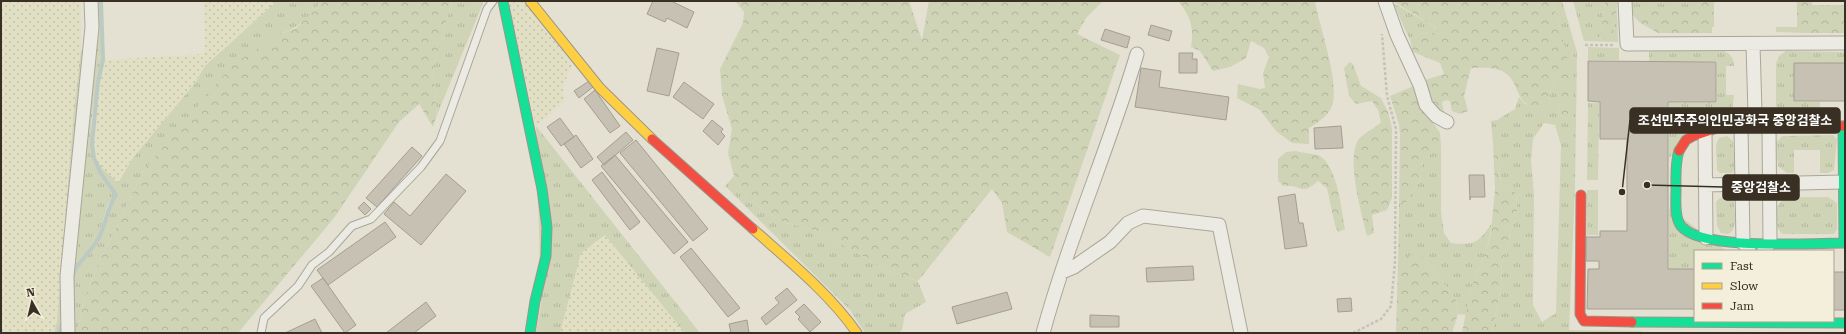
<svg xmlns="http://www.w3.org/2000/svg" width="1846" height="334" font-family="'Roboto Serif','Noto Sans KR',serif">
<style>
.farmland{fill:url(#farmland-dots)}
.grass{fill:url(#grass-tufts);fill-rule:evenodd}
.forest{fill:url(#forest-crowns)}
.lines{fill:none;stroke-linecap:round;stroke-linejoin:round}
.stream{stroke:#bccac3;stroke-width:4}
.building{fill:#c7c1b3;stroke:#a49e91}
.lane-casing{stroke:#aaa69a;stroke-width:9}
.street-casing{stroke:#aaa69a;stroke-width:15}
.fast-casing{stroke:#9a968a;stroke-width:11}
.slow-casing{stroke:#9a968a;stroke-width:11}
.jam-casing{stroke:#9a968a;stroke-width:11}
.path{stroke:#c5c2ba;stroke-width:2.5;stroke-dasharray:3 2;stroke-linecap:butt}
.lane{stroke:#ecebe3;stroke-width:7}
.street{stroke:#ecebe3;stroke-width:13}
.fast{stroke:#16e098;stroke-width:9}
.slow{stroke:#ffcf43;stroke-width:9}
.jam{stroke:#f24e42;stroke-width:9}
.leader{fill:none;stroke:#393023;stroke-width:1.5}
.callout-dot{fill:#393023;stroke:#f3efda;stroke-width:1.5}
.callout{fill:#393023;stroke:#393023;stroke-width:1.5}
.callout-label{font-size:13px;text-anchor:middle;font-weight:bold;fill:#fff}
</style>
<defs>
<pattern id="farmland-dots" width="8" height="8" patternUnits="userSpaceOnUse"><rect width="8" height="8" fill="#e2e0c4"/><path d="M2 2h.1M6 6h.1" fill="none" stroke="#c3c0a8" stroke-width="1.8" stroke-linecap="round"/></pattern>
<pattern id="grass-tufts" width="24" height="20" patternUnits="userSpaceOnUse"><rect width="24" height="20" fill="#cfd4b6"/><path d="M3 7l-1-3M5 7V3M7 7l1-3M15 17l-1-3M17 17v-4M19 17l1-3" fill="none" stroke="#b2b69c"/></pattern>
<pattern id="forest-crowns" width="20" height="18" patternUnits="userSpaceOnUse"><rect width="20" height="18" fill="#cfd4b6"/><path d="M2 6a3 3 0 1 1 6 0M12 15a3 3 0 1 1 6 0" fill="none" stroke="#b2b69c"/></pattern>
</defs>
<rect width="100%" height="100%" fill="#e4e1d2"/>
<path class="farmland" d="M1 1H81V50L74 109 57 321 54 333H1Z
M204 1H277L205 66 195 83 133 158 118 184 103 169 95 158 93 144 99 82 104 60 202 54 205 51Z
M508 1H526L573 65 564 83 563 92 565 101 536 126Z
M605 235 685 333H560L581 253Z"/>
<path class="grass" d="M277 1H322C310 18 297 28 278 35L144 170 94 273 83 304 77 333H70L68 277 91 48 99 58 102 60C96 85 87 133 93 158 97 172 106 184 115 195L108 204 97 240 77 266 72 277 73 320 75 319 74 277 79 267 98 241 110 205 117 196 101 172 95 158 103 169 118 183 133 158 195 83 205 66Z
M452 1H484L437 115 433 69Z
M1552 1H1562L1577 52 1575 187 1569 330 1641 331V333H1492L1501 287 1502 262 1517 211 1516 193 1507 187H1501L1497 143H1493L1491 121 1497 120 1515 109 1519 97 1525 104 1549 106 1551 88 1554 79 1561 87 1559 115 1567 119 1560 27ZM1544 123 1555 125 1561 145 1556 313 1542 322 1533 305 1534 195 1531 160 1533 139Z
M1573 1H1605L1600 39 1614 31 1617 10 1618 42 1584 41Z
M1631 1H1695V7H1639V22L1633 15Z
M1393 3 1434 26 1439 35H1432L1425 33 1410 40Z
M1776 27H1805V33L1776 32Z
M1588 47 1619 48V60H1588Z
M81 50 85 51 63 322 60 325 58 333H54L57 321 74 109Z
M1649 51H1724C1731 54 1734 59 1734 66H1726V95H1734L1732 112 1725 118 1708 124 1669 158V103H1717V61H1649Z
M1786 51 1845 52V63H1794V102H1820V112L1814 118 1785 119 1776 110V63L1779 56Z
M1588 103H1599L1598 180H1587Z
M536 126 700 333H685L605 235 581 253 560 333H536L541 303Z
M1833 135 1837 139 1834 170 1828 173H1820V150H1794V173H1787L1778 166 1776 143 1782 136Z
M1727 136 1733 141 1735 169 1732 173H1720L1717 170 1716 145 1719 138Z
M1441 145V212L1444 233 1451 243C1475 246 1479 242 1492 223L1487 250 1470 290 1467 315 1458 314 1456 299 1424 258 1398 262 1399 204H1405L1420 181 1423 160Z
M734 176 748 200 783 222 821 232 888 271 918 281 926 302 905 314 902 330 899 333H865L850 310 725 186Z
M1587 190H1598V235H1587Z
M1787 197H1828L1837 203V229L1834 234H1782C1772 223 1773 204 1787 197Z
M1720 198H1731L1734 201C1734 211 1739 229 1728 234L1721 233 1717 226 1716 202Z
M1669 208 1727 251H1695V269H1669Z"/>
<path class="forest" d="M92 1H100L102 60 95 54Z
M322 1H452L433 69 437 115 433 127 419 104 399 122 334 218 238 333H77L83 304 94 273 144 170 232 65 278 35 296 28 317 8Z
M735 1H909L922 40 929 1H1103L1086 18 1077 34 1120 55 1050 257 1007 232 1002 203 992 189 918 281 888 271 821 232 783 222 748 200 734 176 728 153 732 129 722 95 720 69 743 23 744 12Z
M1178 1H1315C1319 27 1343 88 1330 110 1325 118 1316 124 1309 128V144L1292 143 1276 131 1260 110 1237 98 1238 84 1260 89 1265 88 1263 73 1269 57 1264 48 1251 41 1246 58 1230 67 1213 71 1200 51 1191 47C1194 27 1191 17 1178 1Z
M1392 1H1552C1564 39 1576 80 1567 119L1559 115 1560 87 1554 79 1551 88 1549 106 1538 110C1511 102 1522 78 1499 70 1491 67 1479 68 1471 68L1464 96 1468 111 1460 114 1452 111 1450 101 1447 100 1443 101 1442 103 1444 113C1431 106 1429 93 1425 80L1444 74 1440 63 1413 52 1410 40 1425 33 1432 35 1439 34 1434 26Z
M1605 1H1617C1617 14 1616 27 1611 39H1600Z
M1695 1H1714V27H1712V33H1658L1639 22V7H1695Z
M1797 1H1812V5H1845V33H1805V27H1797Z
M1350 62 1353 64 1361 86 1381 98 1388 112 1392 128V198L1387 210 1372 215 1374 233 1367 236C1362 214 1345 158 1359 139 1364 133 1375 128 1381 122L1378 110 1372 101 1356 104 1349 96 1344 68Z
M1416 85 1424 109 1440 133 1441 145 1423 160 1420 181 1405 204H1399L1400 134 1399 124 1390 96Z
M1493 143H1497L1501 187H1507L1516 193 1517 211 1502 262 1501 287 1492 333H1462L1470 290 1487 250 1491 232 1495 189Z
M1296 151C1302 153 1316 154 1320 156 1338 168 1341 209 1345 229L1338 232 1335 225 1327 188 1318 181C1300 197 1302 184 1284 186L1278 181V159L1286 152Z
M1415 253 1424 258 1456 299 1458 314 1452 333H1396L1398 262Z"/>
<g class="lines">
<path class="stream" d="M72 280C74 265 90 253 97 241 106 227 106 209 116 195L100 172 94 158 92 144 98 82 103 60 101 1
M59 333 61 325"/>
</g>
<path class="building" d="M653 1H671L694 12 687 28 667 18 665 22 647 14Z
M1151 25 1172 31 1169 41 1148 35Z
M1105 29 1130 37 1127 48 1101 40Z
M657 48 679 53 669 96 647 91Z
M1179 53H1193L1192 59H1197V73H1179Z
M1588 61 1716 62V102H1668V269H1695V309H1587L1588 269H1599V261H1586V237H1600V231H1627V139H1600V102L1588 101Z
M1794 63H1845V101H1794Z
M1141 68 1161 71 1159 87 1229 97 1226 120 1135 107Z
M589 81 593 87 579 98 574 91Z
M684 82 714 104 703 119 673 97Z
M595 90 620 126 610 133 584 99Z
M560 118 574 137 561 146 547 127Z
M712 120 723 129 721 132 725 136 718 145 703 131Z
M1341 126 1343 148 1315 149 1314 128Z
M626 132 633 140 604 165 597 157Z
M576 135 593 159 581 168 564 144Z
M636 140 708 229 693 241 620 153Z
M412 147 422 156 377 207 366 198Z
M615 155 688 242 674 254 601 166Z
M602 172 640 222 630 230 592 180Z
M446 174 466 191 421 245 384 214 394 202 410 216Z
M1469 175H1484L1485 197H1470V200Z
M1295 194 1299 223H1303L1307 246 1285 249 1278 197Z
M364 202 371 209 365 215 358 208Z
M385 222 396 237 328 285 317 270Z
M691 248 740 308 728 317 680 257Z
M1193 266 1194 280 1147 282 1146 268Z
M1833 272H1845V310H1833Z
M323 278 356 325 345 333 311 286Z
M787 288 797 300 766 325 761 318 779 303 775 298Z
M1007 292 1012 309 957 324 952 307Z
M1351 298 1352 311 1338 312 1337 299Z
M426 302 436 316 414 333H386Z
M804 304 821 322 810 332 798 319 800 317 795 312Z
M1090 315 1119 316V327H1090Z
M315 319 322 333H285Z
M747 320 749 333H731L729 324Z"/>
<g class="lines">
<g class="lane-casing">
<path id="lane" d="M261 333 264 318 298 286 312 265 329 252 352 226 371 219 421 167 440 141 487 9 493 1"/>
</g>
<g class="street-casing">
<path id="street" d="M1385 1 1397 35 1420 85 1426 105 1436 116 1447 122
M1625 1 1627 44 1845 43
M1753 45 1755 112 1769 127 1770 243 1764 249
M1746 122 1741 127 1743 243 1749 248
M1705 130 1706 238
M1705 185 1843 182
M1062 272 1074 267 1110 242 1128 223 1143 216 1219 225 1241 333
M68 333 67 276 92 27 91 1
M1043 333C1069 238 1109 148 1137 54"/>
</g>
<g class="fast-casing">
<path id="fast" d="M503 1 542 189 547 227 546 256 535 301 530 333
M1679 151C1675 163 1676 177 1676 190 1676 200 1674 217 1681 226 1701 251 1811 243 1844 243L1843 126
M1632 322 1845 323"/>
</g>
<g class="slow-casing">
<path id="slow" d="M530 1 600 88 652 139
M753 229C789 261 829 293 857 333"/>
</g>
<g class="jam-casing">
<path id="jam" d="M652 139 753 229
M1679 151 1686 140 1693 136 1717 128 1843 126
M1581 195 1580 314 1584 321 1632 322"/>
</g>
<path class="path" d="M1585 45H1615
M1353 333 1381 319 1391 306 1395 262 1396 129 1387 96 1382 34"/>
<use href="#lane" class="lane"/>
<use href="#street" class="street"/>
<use href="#fast" class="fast"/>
<use href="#slow" class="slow"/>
<use href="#jam" class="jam"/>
</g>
<path class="leader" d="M1622 192L1630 120M1647 185L1723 187"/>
<g class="callout-dot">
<circle cx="1622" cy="192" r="4"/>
<circle cx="1647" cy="185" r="4"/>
</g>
<g class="callout">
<rect x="1630" y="108" width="210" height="25" rx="4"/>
<rect x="1723" y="175" width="76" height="25" rx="4"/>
</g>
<g class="callout-label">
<text x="1735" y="125">조선민주주의인민공화국 중앙검찰소</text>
<text x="1761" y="192">중앙검찰소</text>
</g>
<rect width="1846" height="334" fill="none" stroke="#393023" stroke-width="4"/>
<rect x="1694" y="250" width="140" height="72" fill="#f3efda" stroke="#a9a391"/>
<rect x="1702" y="263" width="20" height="6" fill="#16e098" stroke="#a9a391"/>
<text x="1730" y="270" font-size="12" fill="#393023">Fast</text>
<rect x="1702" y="283" width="20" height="6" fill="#ffcf43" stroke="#a9a391"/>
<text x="1730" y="290" font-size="12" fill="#393023">Slow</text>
<rect x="1702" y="303" width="20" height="6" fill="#f24e42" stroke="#a9a391"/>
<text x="1730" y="310" font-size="12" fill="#393023">Jam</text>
<g transform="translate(32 302) rotate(352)" stroke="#f3efda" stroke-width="3" paint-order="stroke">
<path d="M0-3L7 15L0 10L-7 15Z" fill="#393023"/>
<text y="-6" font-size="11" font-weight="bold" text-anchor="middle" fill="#393023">N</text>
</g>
</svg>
